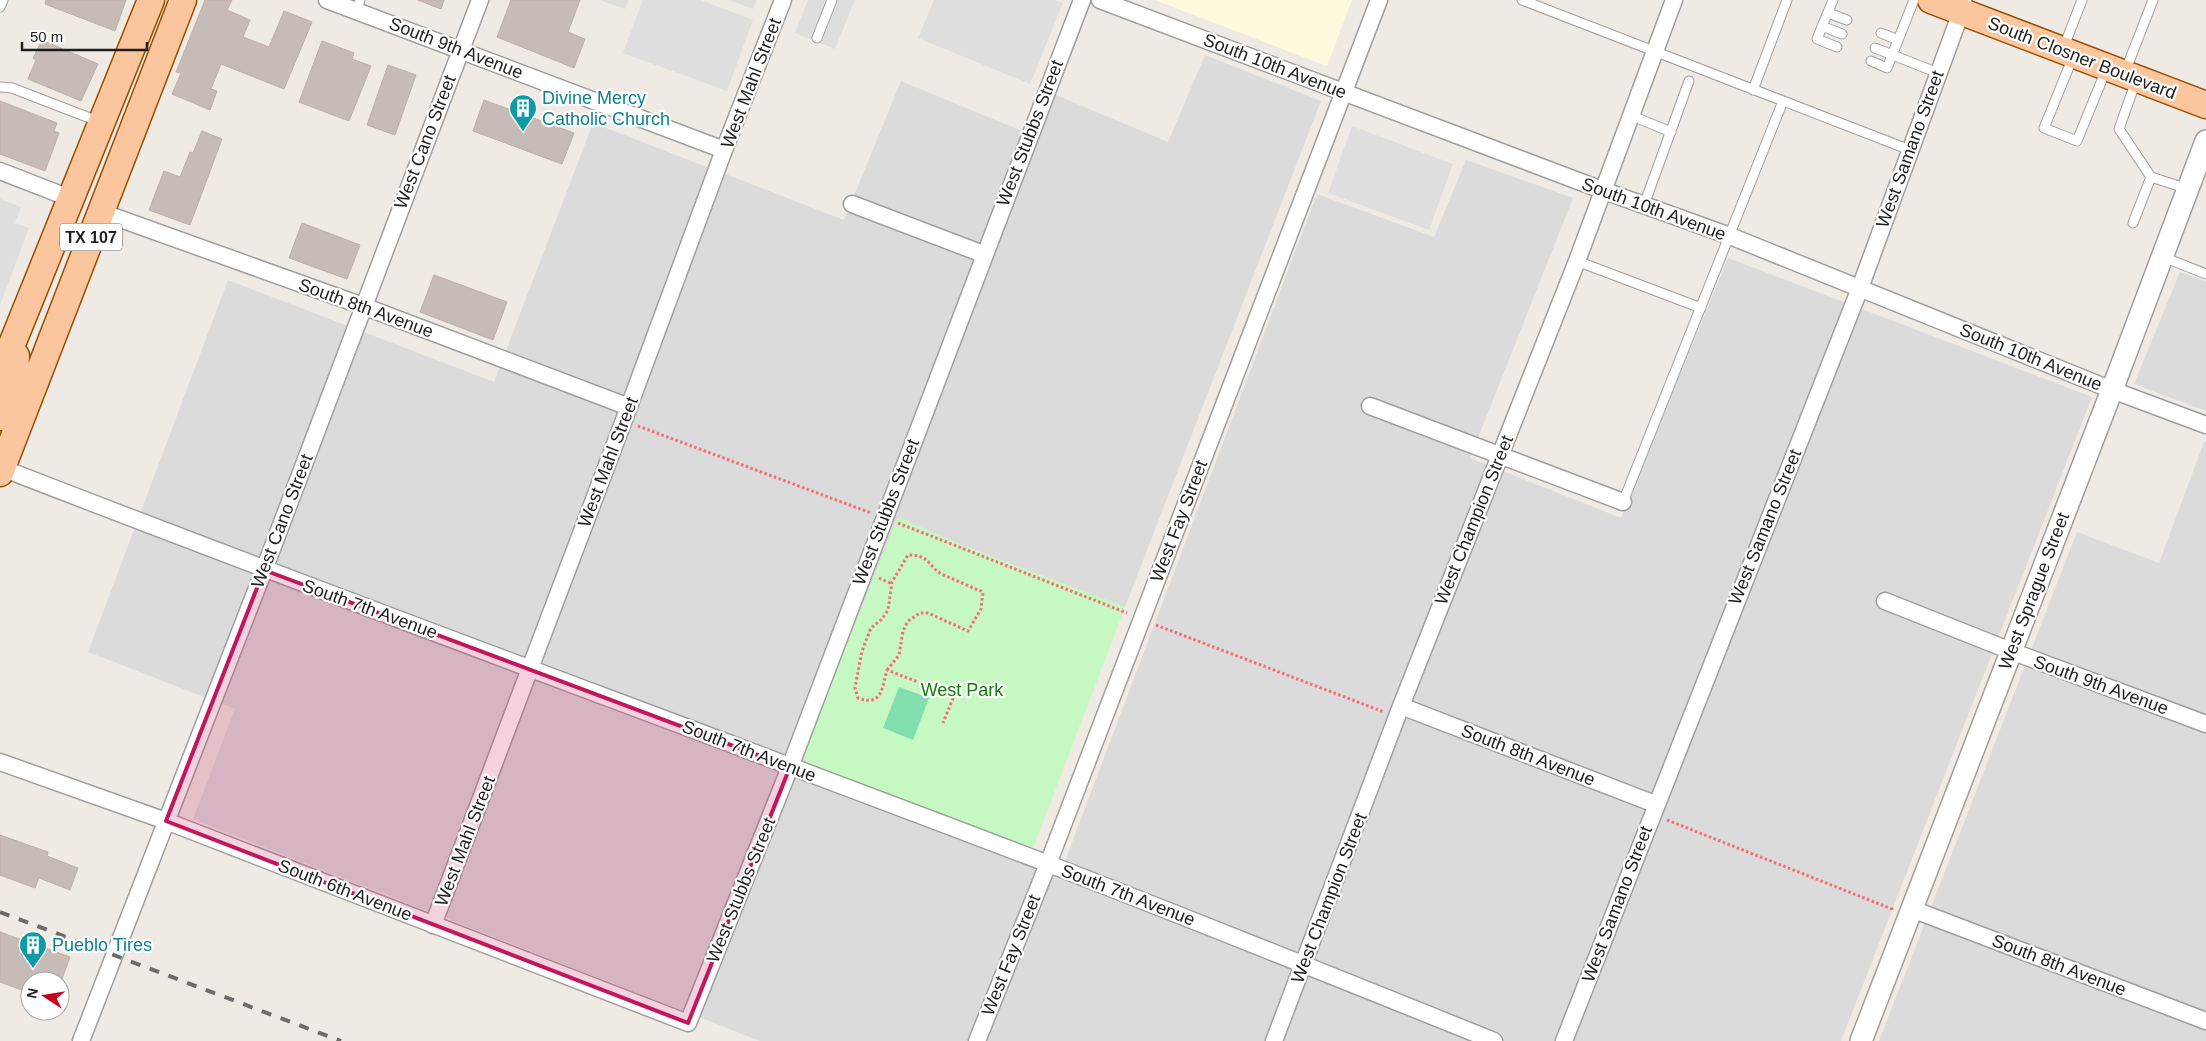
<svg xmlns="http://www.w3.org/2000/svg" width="2206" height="1041" font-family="Arial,sans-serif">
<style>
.residential{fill:#dcdbdb}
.education{fill:#fffadd}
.park{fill:#c5f9c1}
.pitch{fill:#82dead}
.parking{fill:#dedede}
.building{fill:#c7bbb7;stroke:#c0aea6}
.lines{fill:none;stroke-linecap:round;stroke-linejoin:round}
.service-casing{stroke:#9f9f9f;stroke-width:11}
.minor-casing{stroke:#9f9f9f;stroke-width:19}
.tertiary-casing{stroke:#9f9f9f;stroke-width:24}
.primary-casing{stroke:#974f01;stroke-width:29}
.path{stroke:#f96b72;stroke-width:3;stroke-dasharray:2.5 2.5;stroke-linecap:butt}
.service{stroke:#fff;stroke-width:9}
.minor{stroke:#fff;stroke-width:16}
.tertiary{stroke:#fff;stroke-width:21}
.primary{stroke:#fbc59d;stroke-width:26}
.rail{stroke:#6c6c6c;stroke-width:4;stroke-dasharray:10 10;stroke-linecap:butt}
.marked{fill:#c2185b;fill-opacity:0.2;stroke:#c2185b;stroke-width:4;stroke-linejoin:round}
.labels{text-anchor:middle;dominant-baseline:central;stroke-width:4.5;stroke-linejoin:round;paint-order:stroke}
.shield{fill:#fff;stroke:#626262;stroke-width:1}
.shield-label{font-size:16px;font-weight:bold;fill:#1e1e1e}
.street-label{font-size:18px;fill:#1e1e1e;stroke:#fff}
.culture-label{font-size:18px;fill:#0d838f;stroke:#fff;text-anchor:start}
.park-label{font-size:18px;fill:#137c0c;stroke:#fff}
</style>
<rect width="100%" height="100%" fill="#efeae4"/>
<path class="residential" d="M1205 55 1321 101 1125 607 964 546 898 518 804 752 806 762 1065 861 1317 194 1434 237 1466 160 1573 198 1470 458 1621 518 1728 258 2092 397 1841 1041H760L193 819 235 709 88 652 228 280 494 382 593 123 844 220 901 81 1039 138 1056 95 1168 142Z
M2180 272 2206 282V411L2134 384Z
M2204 442H2206V1041H1879L2077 532 2159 563Z"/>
<path class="education" d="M1155 0H1352L1327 66Z"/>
<path class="park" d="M898 517 964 546 1125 607 1034 846 1028 848 813 767 803 759 804 752Z"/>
<path class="pitch" d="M899 687 929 698 913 740 883 728Z"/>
<path class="parking" d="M600 0H628L625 9Z
M643 0H701L753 20 727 91 623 53Z
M729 0H756L753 9Z
M808 0H855L835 49 795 33Z
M934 0H1055L1063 3 1030 84 918 38Z
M1352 126 1453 164 1429 230 1328 193Z
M0 199 21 207 15 223 29 228 0 305Z"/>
<path class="building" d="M46 0H126L115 31 45 4Z
M205 0H232L227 10 250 20 243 37 269 47 284 11 312 22 284 89 221 64 211 89 217 91 210 110 172 94 181 73 176 72Z
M418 0H444L441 9Z
M511 0H580L568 32 585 39 574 68 497 37Z
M42 40 98 64 81 101 28 79 36 60 33 58Z
M322 41 354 53 352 59 371 66 349 121 299 102Z
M388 65 416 75 395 135 367 125Z
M484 100 574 133 562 164 473 131Z
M0 101 57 123 54 131 59 133 45 171 0 154Z
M202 131 222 139 190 225 149 210 164 171 180 177 190 152 193 153Z
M302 223 360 245 347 279 289 258Z
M434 275 507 302 493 340 420 312Z
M0 835 48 852 47 856 78 868 70 890 39 878 35 888 0 875Z
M0 932 70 957 60 984V981H30V993L0 982Z"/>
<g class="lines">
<g class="service-casing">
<path id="service" d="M1522 0 1910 150
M1833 0 1817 39 1837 47
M0 7 3 0
M357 10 360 0
M1828 13 1847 20
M1822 26 1842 34
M1881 33 1898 40
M817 38 832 0
M1875 48 1938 73
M2063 49 2082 0
M2073 57 2044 128 2077 141 2106 70
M1871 61 1887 68 1914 0
M2125 72 2153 0
M2136 81 2119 129 2151 177 2188 189
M0 87 12 88 100 122
M1753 90 1787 0
M1630 115 1671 132
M1644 205 1689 81
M2133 223 2151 177
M2163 257 2206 274
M1577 261 1701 308
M1623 502 1783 101"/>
</g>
<g class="minor-casing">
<path id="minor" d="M327 0 724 150
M1100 0 1602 190 1730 236 2112 390 2206 425
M0 171 72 199
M852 204 983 254
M101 212 363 306 629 407
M1370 406 1623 502
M2 468C349 603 698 730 1046 863 1196 921 1345 981 1494 1041
M1885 601 2011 651 2206 724
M1401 706 1655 804
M0 762 166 821 688 1023 790 767 1082 0
M1912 909 2206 1021
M433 925 624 420 724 150 783 0
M81 1041 264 570 480 0
M977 1041 1048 864 1379 0
M1274 1041 1401 706 1577 261 1674 0
M1564 1041 1860 288 1964 4"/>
</g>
<g class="tertiary-casing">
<path id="tertiary" d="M1861 1041 2112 390 2206 141"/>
</g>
<g class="primary-casing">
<path id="primary" d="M1931 0 2206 105
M0 374 151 0
M0 417 15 373 16 356
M0 473 183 0"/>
</g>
<path class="path" d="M638 426 871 513
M898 523 1127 613
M879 578 892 584
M1156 625 1384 712
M887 670 899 655 903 631 908 621 920 613H928L968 631 981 609 983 592 941 574C927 564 929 555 908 555L892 582 888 610 882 619 871 628 862 651 855 688 858 698C882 707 882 688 887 670L954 696 943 723
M1667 820 1892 909 1891 911"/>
<use href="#service" class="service"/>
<use href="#minor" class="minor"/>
<use href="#tertiary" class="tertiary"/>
<use href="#primary" class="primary"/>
<path class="rail" d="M0 912 341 1041"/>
</g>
<path class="marked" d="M264 570 790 767 688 1023 166 821Z"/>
<defs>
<g id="building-pin" transform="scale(1.4375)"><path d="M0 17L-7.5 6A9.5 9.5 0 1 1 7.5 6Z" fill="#0f9aa8" stroke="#fff"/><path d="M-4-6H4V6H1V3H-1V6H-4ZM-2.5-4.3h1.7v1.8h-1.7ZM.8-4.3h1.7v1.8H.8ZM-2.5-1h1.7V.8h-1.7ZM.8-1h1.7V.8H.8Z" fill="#fff"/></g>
</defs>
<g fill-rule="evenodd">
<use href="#building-pin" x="523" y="108"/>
<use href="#building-pin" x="33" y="945"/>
</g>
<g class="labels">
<rect class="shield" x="60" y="223.5" width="62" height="27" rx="4"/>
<g class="shield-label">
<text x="91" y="237">TX 107</text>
</g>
<g class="street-label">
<text transform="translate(456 48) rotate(21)">South 9th Avenue</text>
<text transform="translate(2082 58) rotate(21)">South Closner Boulevard</text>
<text transform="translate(1275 66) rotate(21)">South 10th Avenue</text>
<text transform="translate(751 83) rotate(-69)">West Mahl Street</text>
<text transform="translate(1030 133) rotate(-69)">West Stubbs Street</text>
<text transform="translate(425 142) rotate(-69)">West Cano Street</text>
<text transform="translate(1910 149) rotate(-70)">West Samano Street</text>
<text transform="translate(1654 209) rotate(20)">South 10th Avenue</text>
<text transform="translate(366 308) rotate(20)">South 8th Avenue</text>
<text transform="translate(2031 357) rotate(22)">South 10th Avenue</text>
<text transform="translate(608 462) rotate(-69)">West Mahl Street</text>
<text transform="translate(886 512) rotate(-69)">West Stubbs Street</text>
<text transform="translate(1474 520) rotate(-68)">West Champion Street</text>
<text transform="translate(282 521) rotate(-69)">West Cano Street</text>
<text transform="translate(1179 521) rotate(-69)">West Fay Street</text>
<text transform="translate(1765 527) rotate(-68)">West Samano Street</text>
<text transform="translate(2034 591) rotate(-69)">West Sprague Street</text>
<text transform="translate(370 609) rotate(20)">South 7th Avenue</text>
<text transform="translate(2101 685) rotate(20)">South 9th Avenue</text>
<text transform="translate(749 751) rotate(21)">South 7th Avenue</text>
<text transform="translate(1528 755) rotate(21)">South 8th Avenue</text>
<text transform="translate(465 841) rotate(-69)">West Mahl Street</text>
<text transform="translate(345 890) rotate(21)">South 6th Avenue</text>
<text transform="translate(741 890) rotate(-68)">West Stubbs Street</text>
<text transform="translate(1128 895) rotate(21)">South 7th Avenue</text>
<text transform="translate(1329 898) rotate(-69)">West Champion Street</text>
<text transform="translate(1617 904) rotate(-69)">West Samano Street</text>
<text transform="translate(1011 955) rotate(-68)">West Fay Street</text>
<text transform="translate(2059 965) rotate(21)">South 8th Avenue</text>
</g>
<g class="culture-label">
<text x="542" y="98">Divine Mercy<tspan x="542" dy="21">Catholic Church</tspan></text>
<text x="52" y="945">Pueblo Tires</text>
</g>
<g class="park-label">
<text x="962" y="690">West Park</text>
</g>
</g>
<g transform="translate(45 996) rotate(282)"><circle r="24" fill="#ffffff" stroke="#a5a5a5"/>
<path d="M0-4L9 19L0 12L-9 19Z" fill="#ca021f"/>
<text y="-8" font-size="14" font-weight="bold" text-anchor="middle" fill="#1e1e1e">N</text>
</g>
<path d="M22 42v8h125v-8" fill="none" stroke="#1e1e1e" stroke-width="2.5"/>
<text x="30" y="42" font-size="15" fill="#1e1e1e" stroke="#ffffff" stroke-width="4" paint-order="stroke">50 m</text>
</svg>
